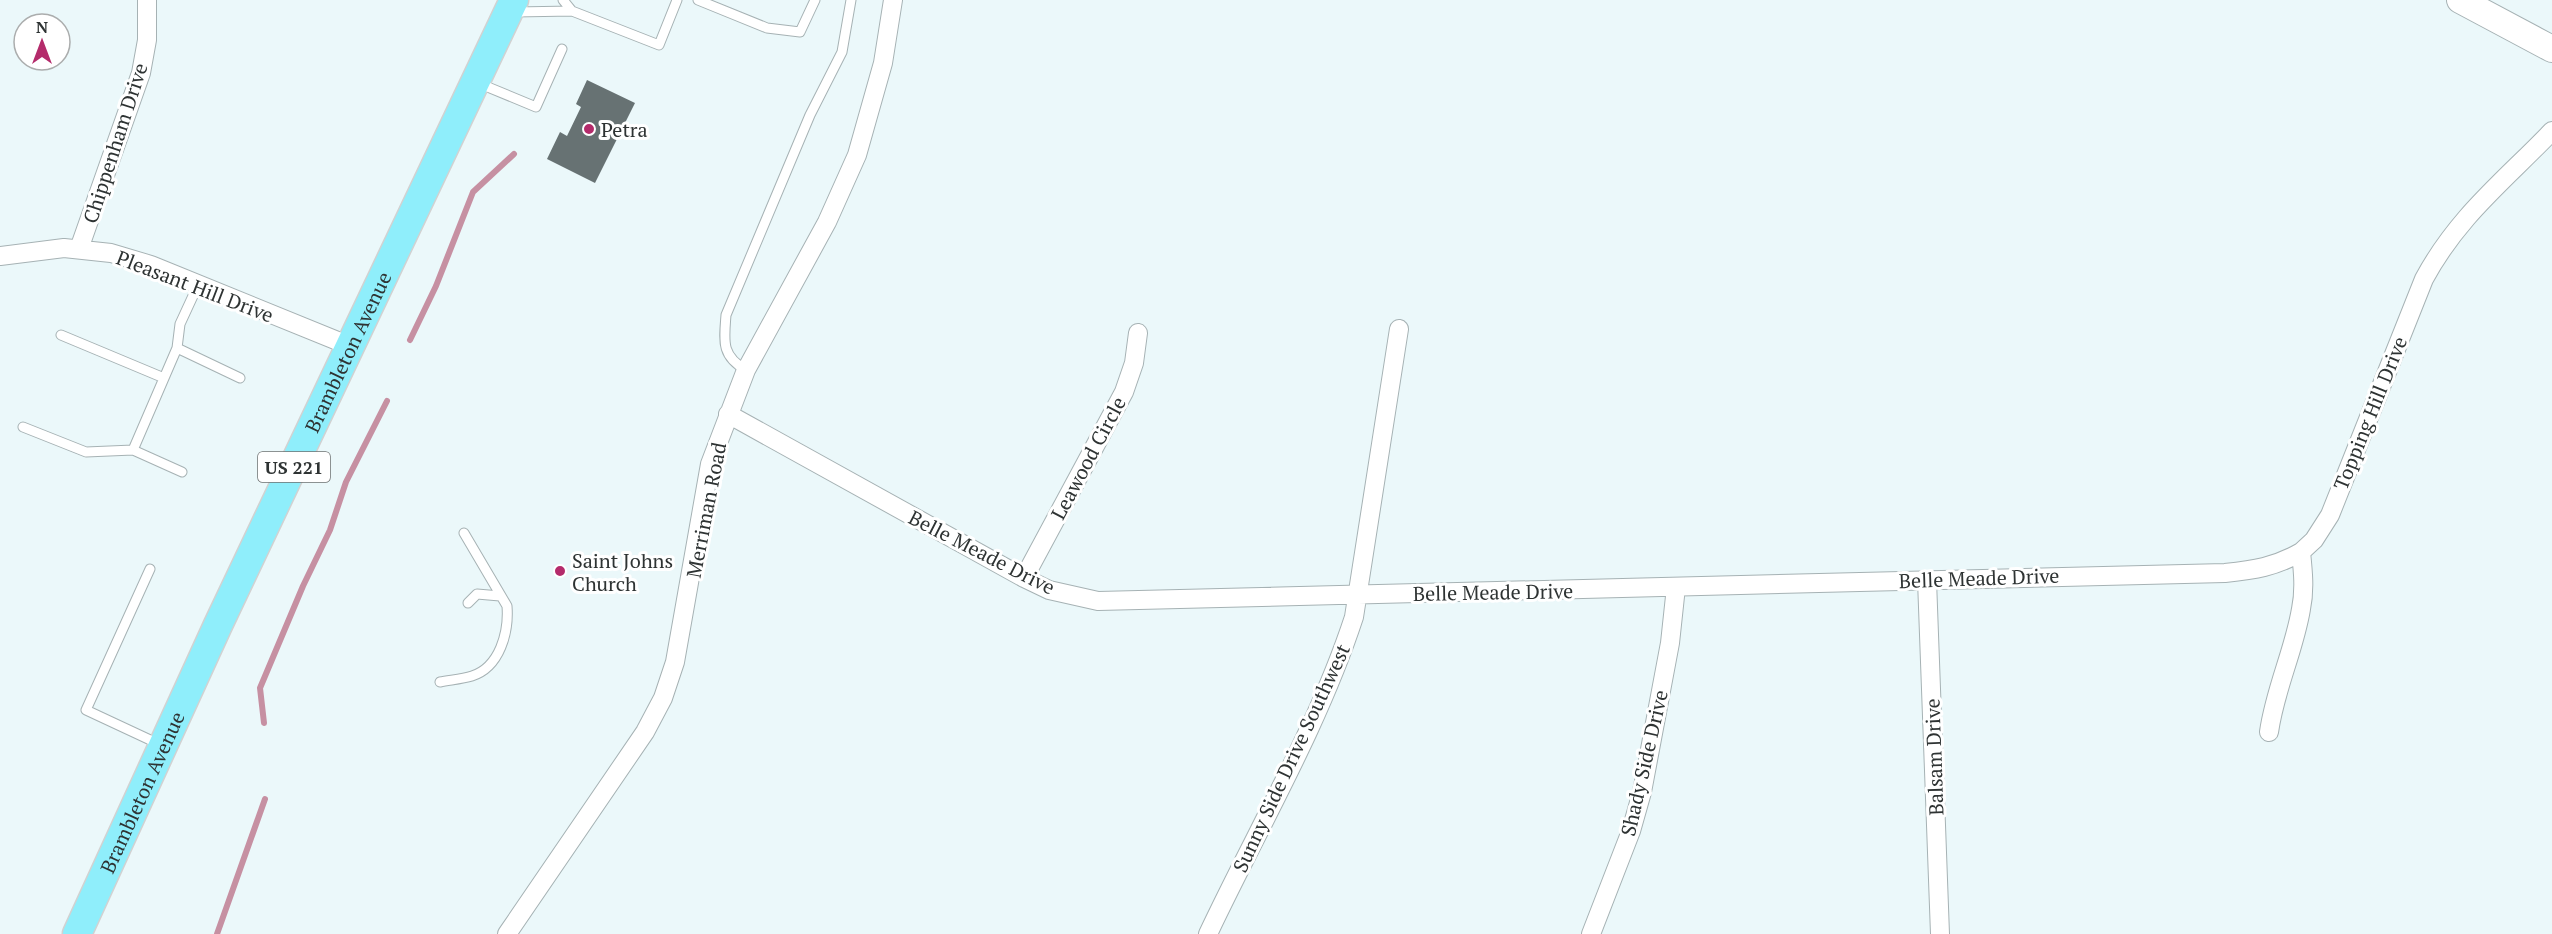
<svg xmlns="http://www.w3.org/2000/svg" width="2552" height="934" font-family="'PT Serif',serif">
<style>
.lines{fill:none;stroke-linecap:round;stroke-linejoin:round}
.stream{stroke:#c690a2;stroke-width:6}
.building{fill:#677273}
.lane-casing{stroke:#a6b2b4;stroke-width:11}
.street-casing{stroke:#a6b2b4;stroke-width:20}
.secondary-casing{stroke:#a6b2b4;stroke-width:28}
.primary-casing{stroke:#d1d2d2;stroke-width:31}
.lane{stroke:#fff;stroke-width:9}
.street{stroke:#fff;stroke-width:18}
.secondary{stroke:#fff;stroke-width:26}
.primary{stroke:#8feefb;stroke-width:28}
.poi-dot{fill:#b42b6b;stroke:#fff;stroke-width:2}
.labels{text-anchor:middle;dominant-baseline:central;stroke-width:6;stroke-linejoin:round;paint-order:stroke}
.shield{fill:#fff;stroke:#6d7070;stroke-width:1.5}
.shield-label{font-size:18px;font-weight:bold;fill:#2e3333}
.poi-label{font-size:20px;fill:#2e3333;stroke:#fff;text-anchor:start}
.street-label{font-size:20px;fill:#2e3333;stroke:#fff}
</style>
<rect width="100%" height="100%" fill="#ebf8fa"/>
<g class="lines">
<path class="stream" d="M410 340 436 286 473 192 514 154
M264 723 260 688 303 586 330 530 346 482 387 401
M217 934 265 799"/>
</g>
<path class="building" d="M587 80 635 103 595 183 547 159 560 132 567 136 581 107 576 104Z"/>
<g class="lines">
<g class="lane-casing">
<path id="lane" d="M563 0 572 11
M698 0 767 28 800 32 815 0
M515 12 572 11 659 45 677 0
M478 83 536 107 562 49
M61 335 164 378
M177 348 240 378
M746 370C721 356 724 341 726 315L810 115 842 52 851 0
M23 427 86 452 133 450 177 348 180 324 198 285
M133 450 182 472
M150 569 86 710 161 745
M468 603 477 594 500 596
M440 682C450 680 462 679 472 676 500 667 509 632 507 606L464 533"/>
</g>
<g class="street-casing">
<path id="street" d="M79 249 141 73 147 40V0
M0 256 64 248 111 253 151 265 350 346
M728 414 1024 578 1049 590 1098 601 2225 573C2254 570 2275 567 2301 552
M1024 578 1124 392 1134 363 1138 333
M1927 580 1940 934
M2269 732C2275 689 2294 651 2301 609 2305 590 2303 571 2301 552L2314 540 2330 515 2424 279C2458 216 2504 181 2552 131
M507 934 645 732 663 698 675 662 710 464 746 370 827 222 857 155 883 63 893 0
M1208 934C1257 830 1318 727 1354 617L1399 329
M1591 934 1631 831 1642 792 1670 643 1676 587"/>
</g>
<g class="secondary-casing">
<path id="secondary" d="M2460 0 2552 49"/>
</g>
<g class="primary-casing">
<g id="primary">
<path id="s1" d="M77 934 218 625 514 0"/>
</g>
</g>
<use href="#lane" class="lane"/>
<use href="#street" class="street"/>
<use href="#secondary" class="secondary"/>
<use href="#primary" class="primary"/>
</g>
<g class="poi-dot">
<circle cx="589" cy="129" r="6"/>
<circle cx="560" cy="571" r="6"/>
</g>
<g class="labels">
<rect class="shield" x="258" y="452" width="72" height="30" rx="4.5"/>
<g class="shield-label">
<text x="294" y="467">US 221</text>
</g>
<g class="poi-label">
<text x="601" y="129">Petra</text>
<text x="572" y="560">Saint Johns<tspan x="572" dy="23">Church</tspan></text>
</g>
<g class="street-label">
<text transform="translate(115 143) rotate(-72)">Chippenham Drive</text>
<text transform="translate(195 286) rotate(21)">Pleasant Hill Drive</text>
<text stroke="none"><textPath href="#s1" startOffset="642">Brambleton Avenue</textPath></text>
<text transform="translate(2370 413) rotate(-68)">Topping Hill Drive</text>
<text transform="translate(1088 458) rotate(-62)">Leawood Circle</text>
<text transform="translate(706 510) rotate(-79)">Merriman Road</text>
<text transform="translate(982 552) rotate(27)">Belle Meade Drive</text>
<text transform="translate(1979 578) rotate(-2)">Belle Meade Drive</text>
<text transform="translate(1493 592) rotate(-1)">Belle Meade Drive</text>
<text transform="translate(1934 757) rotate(-92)">Balsam Drive</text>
<text transform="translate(1291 758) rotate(-65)">Sunny Side Drive Southwest</text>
<text transform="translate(1644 763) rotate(-77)">Shady Side Drive</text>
<text stroke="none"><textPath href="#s1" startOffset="156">Brambleton Avenue</textPath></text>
</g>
</g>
<g transform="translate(42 42)"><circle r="28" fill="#ffffff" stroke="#abadad" stroke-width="1.5"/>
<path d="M0-4.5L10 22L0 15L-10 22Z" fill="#b42b6b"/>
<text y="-9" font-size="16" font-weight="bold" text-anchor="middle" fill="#2e3333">N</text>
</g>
</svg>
